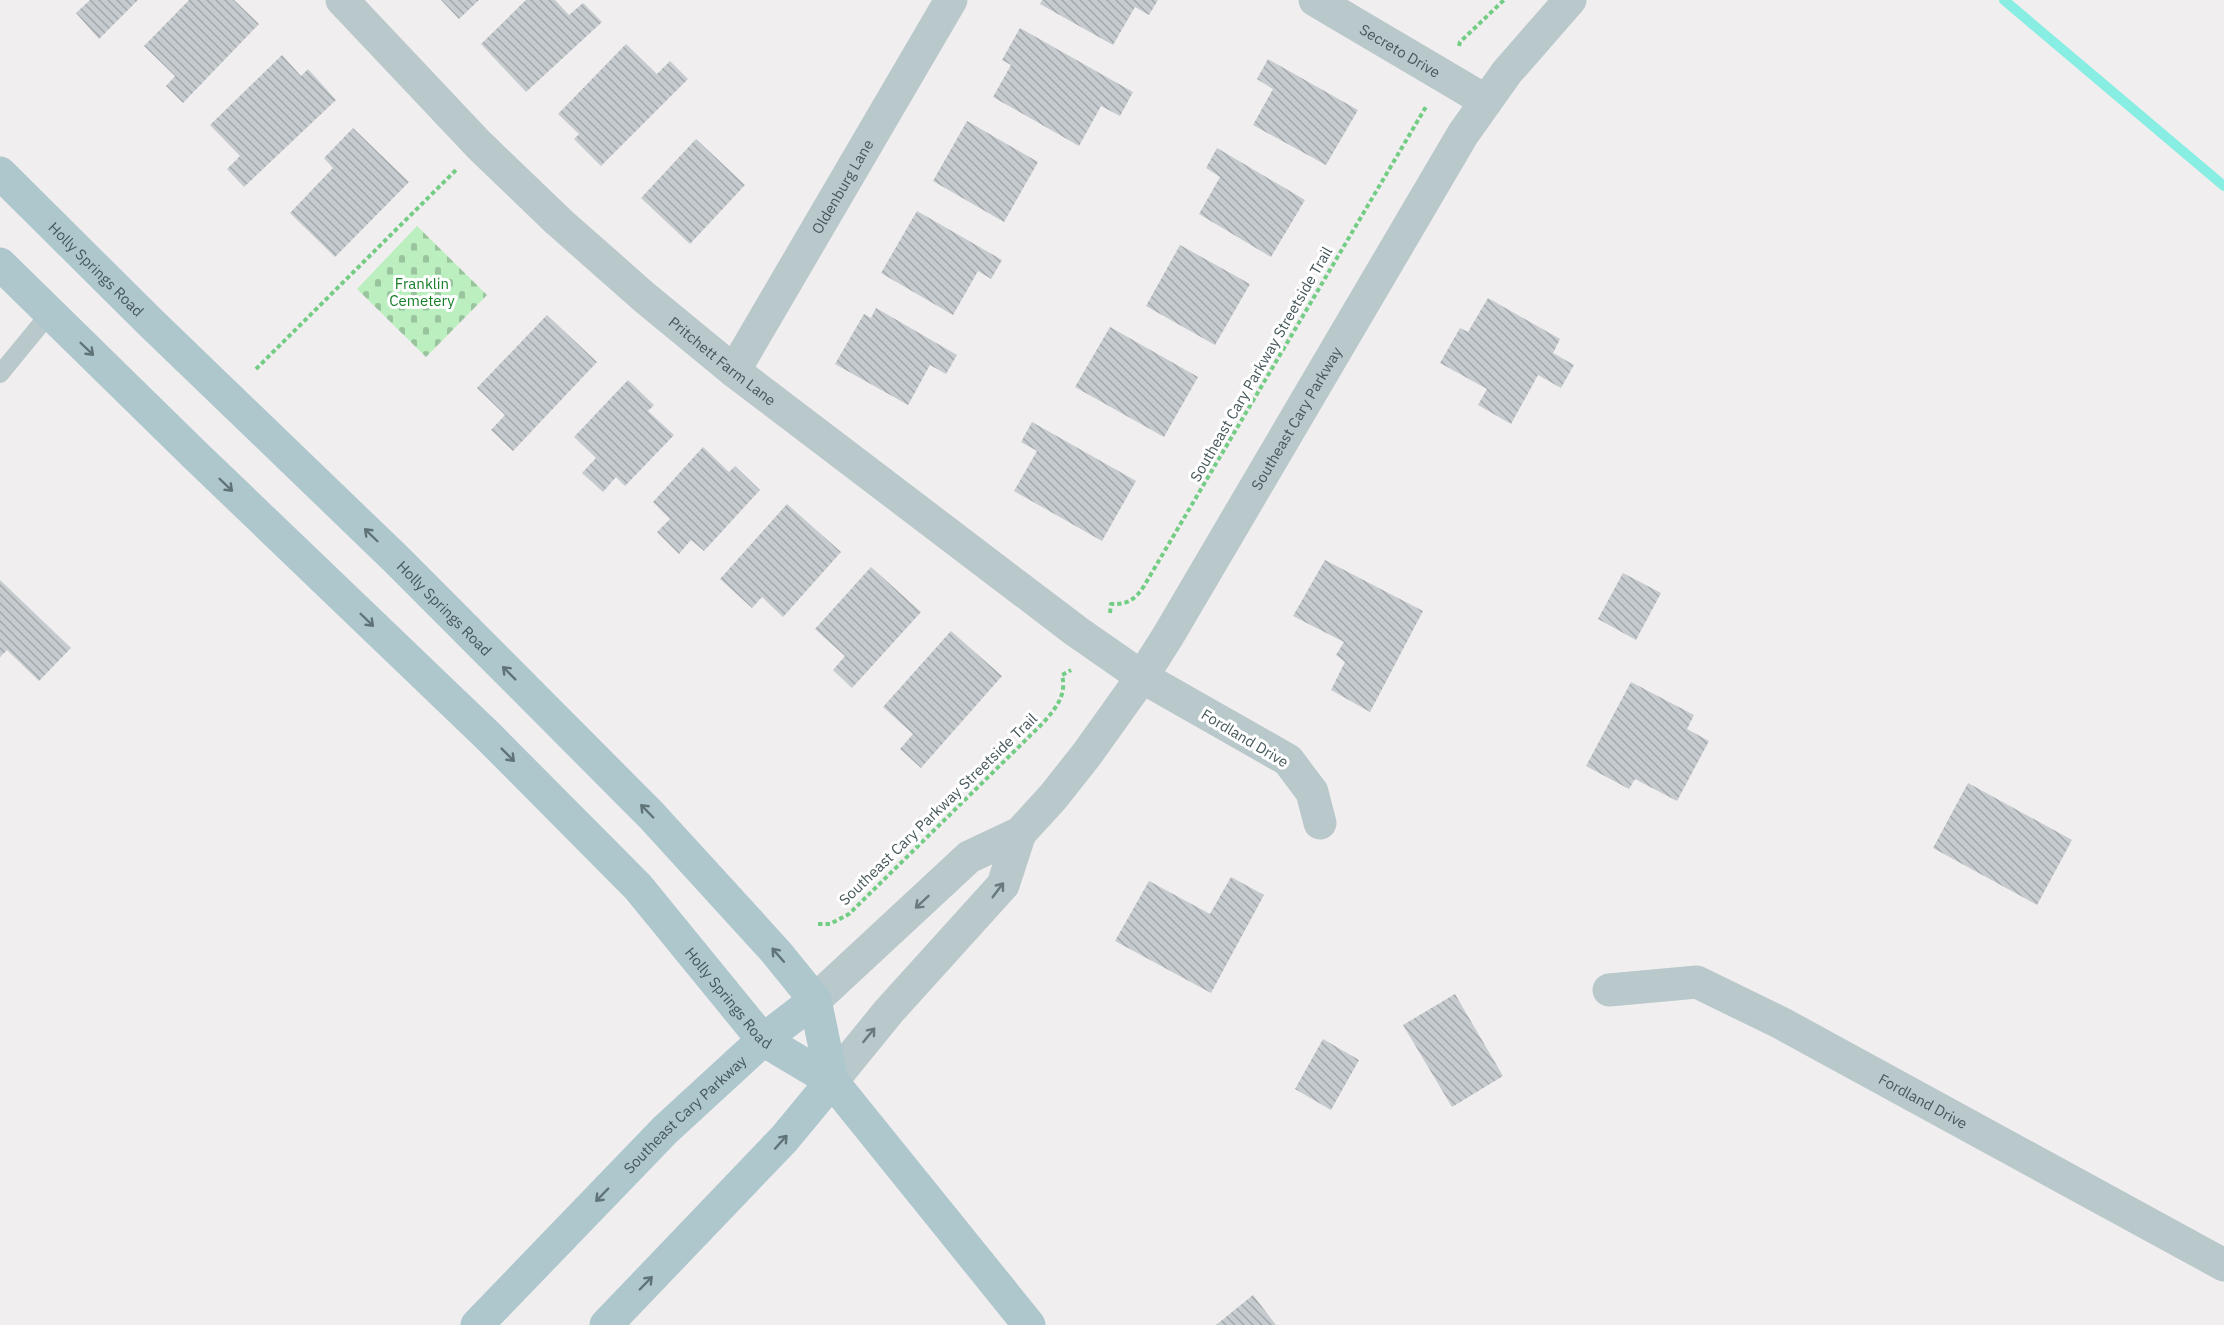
<svg xmlns="http://www.w3.org/2000/svg" width="2224" height="1325" font-family="'IBM Plex Sans',sans-serif">
<style>
.cemetery{fill:url(#cemetery-stones)}
.lines{fill:none;stroke-linecap:round;stroke-linejoin:round}
.stream{stroke:#88ede2;stroke-width:10}
.building{fill:url(#building-back-hatch)}
.path{stroke:#73cd85;stroke-width:4;stroke-dasharray:4.5 3;stroke-linecap:butt}
.service{stroke:#b9c8cb;stroke-width:18}
.minor{stroke:#b9c8cb;stroke-width:33}
.primary{stroke:#adc7cd;stroke-width:33}
.oneway{stroke:#607478}
.oneway2{stroke:#687a7d}
.labels{text-anchor:middle;dominant-baseline:central;stroke-width:6;stroke-linejoin:round;paint-order:stroke}
.street-label{font-size:15px;fill:#46585c;stroke:#fff}
.park-label{font-size:15px;fill:#167e29;stroke:#fff}
</style>
<defs>
<pattern id="cemetery-stones" width="16" height="16" patternUnits="userSpaceOnUse" patternTransform="scale(1.5)"><rect width="16" height="16" fill="#bbefbf"/><path d="M2 7V4a2 2 0 0 1 4 0v3zM10 15v-3a2 2 0 0 1 4 0v3z" fill="#9ac49e"/></pattern>
<pattern id="building-back-hatch" width="6" height="6" patternUnits="userSpaceOnUse" patternTransform="scale(1.5)"><rect width="6" height="6" fill="#c5cbce"/><path d="M-1 5l2 2M0 0l6 6M5-1l2 2" fill="none" stroke="#a2a8aa"/></pattern>
</defs>
<rect width="100%" height="100%" fill="#f1eeef"/>
<path class="cemetery" d="M417 226 487 295 426 357 357 289Z"/>
<g class="lines">
<path class="stream" d="M2004 0 2224 186"/>
</g>
<path class="building" d="M90 0H138L99 39 76 13Z
M189 0H234L259 24 183 103 166 86 175 76 144 46Z
M441 0H479L459 19Z
M526 0H555L569 15 583 3 602 22 526 92 481 44Z
M1042 0H1158L1149 15 1135 7 1113 45 1040 4Z
M1020 28 1133 92 1120 116 1101 106 1079 146 993 97 1011 65 1002 60Z
M626 44 657 74 670 61 688 79 601 166 574 139 579 134 558 114Z
M282 55 301 76 308 69 336 100 244 187 227 169 240 156 210 125Z
M1268 59 1358 110 1326 165 1253 125 1273 89 1257 79Z
M967 121 1038 162 1004 222 933 181Z
M353 128 409 182 335 257 290 213 333 168 324 158Z
M696 139 745 185 690 244 641 198Z
M1217 148 1305 200 1271 257 1199 214 1220 177 1206 168Z
M917 211 1002 260 991 279 978 271 953 315 881 273Z
M1180 245 1250 284 1215 345 1146 306Z
M1488 298 1560 339 1553 353 1574 365 1561 388 1538 375 1511 424 1478 405 1487 389 1440 363 1460 328 1468 332Z
M876 308 957 355 946 374 930 365 908 405 835 364 864 314 871 318Z
M547 315 597 362 513 451 491 430 505 415 477 388Z
M1110 327 1198 377 1164 437 1075 387Z
M628 380 654 405 648 411 674 435 625 486 616 477 603 492 582 473 596 458 574 437Z
M1032 422 1136 481 1102 541 1014 491 1037 451 1021 442Z
M703 447 729 472 735 466 760 490 704 551 691 540 679 554 657 532 670 519 653 502Z
M787 504 841 552 783 617 762 597 752 608 720 579Z
M1325 560 1423 611 1370 712 1331 690 1345 662 1336 655 1344 642 1293 616Z
M871 567 921 612 852 688 833 670 845 656 815 629Z
M1623 573 1661 593 1636 640 1598 619Z
M0 580 71 648 39 681 7 650 0 657Z
M951 631 1002 676 921 768 900 749 913 734 883 707Z
M1631 682 1694 715 1687 729 1709 741 1677 801 1635 779 1629 789 1586 766Z
M1968 783 2072 840 2037 905 1933 848Z
M1231 877 1264 895 1211 993 1115 941 1149 881 1210 914Z
M1455 994 1503 1076 1452 1107 1403 1025Z
M1323 1039 1359 1060 1331 1110 1295 1089Z
M1253 1295 1276 1325H1216Z"/>
<g class="lines">
<path class="path" d="M1459 46 1460 42 1504 0
M256 369 456 170
M1110 613 1111 604C1127 605 1136 599 1144 586L1427 105
M818 924H830L849 914 1043 723C1056 708 1067 695 1062 675L1071 670"/>
<path class="service" d="M0 374 50 313"/>
<g class="minor">
<path id="s1" d="M342 0 479 145 558 221 644 297 734 371 1076 631 1142 677 1288 760 1312 792 1320 823"/>
<path id="s2" d="M1315 0 1486 101"/>
<path id="s3" d="M734 371 951 0"/>
<path id="s4" d="M1609 990 1697 982 1781 1023 2224 1265"/>
<path id="s5" d="M815 1000 969 857 1020 833 1053 797 1087 754 1142 677 1168 636 1463 134 1507 72 1570 0"/>
<path d="M832 1081 889 1011 1003 885 1020 833"/>
</g>
<g class="primary">
<path id="s6" d="M0 173 150 322 396 559 651 815 776 952 815 1000 832 1081"/>
<path id="s7" d="M0 264 194 454 488 736 638 887 763 1040 832 1081 1029 1325"/>
<path id="s8" d="M477 1325 665 1130 763 1040 815 1000"/>
<path d="M606 1325 784 1139 832 1081"/>
</g>
</g>
<defs><path id="oneway-shaft" d="M-6 0H5M1.5-3L5.5 0L1.5 3" fill="none" stroke-width="1.6" stroke-linecap="round" stroke-linejoin="round" transform="scale(1.5)"/></defs>
<g class="oneway">
<use href="#oneway-shaft" transform="translate(87 349) rotate(44)"/>
<use href="#oneway-shaft" transform="translate(226 485) rotate(44)"/>
<use href="#oneway-shaft" transform="translate(371 535) rotate(-136)"/>
<use href="#oneway-shaft" transform="translate(367 620) rotate(44)"/>
<use href="#oneway-shaft" transform="translate(509 673) rotate(-135)"/>
<use href="#oneway-shaft" transform="translate(508 755) rotate(45)"/>
<use href="#oneway-shaft" transform="translate(647 811) rotate(-134)"/>
<use href="#oneway-shaft" transform="translate(778 955) rotate(-131)"/>
<use href="#oneway-shaft" transform="translate(781 1142) rotate(-48)"/>
<use href="#oneway-shaft" transform="translate(602 1195) rotate(134)"/>
<use href="#oneway-shaft" transform="translate(646 1283) rotate(-46)"/>
</g>
<g class="oneway2">
<use href="#oneway-shaft" transform="translate(998 890) rotate(-53)"/>
<use href="#oneway-shaft" transform="translate(922 902) rotate(137)"/>
<use href="#oneway-shaft" transform="translate(869 1035) rotate(-51)"/>
</g>
<g class="labels">
<g class="street-label">
<text stroke="none"><textPath href="#s2" startOffset="99">Secreto Drive</textPath></text>
<text stroke="none"><textPath href="#s3" startOffset="214">Oldenburg Lane</textPath></text>
<text stroke="none"><textPath href="#s6" startOffset="136">Holly Springs Road</textPath></text>
<text stroke="none"><textPath href="#s1" startOffset="525">Pritchett Farm Lane</textPath></text>
<text transform="translate(1261 364) rotate(-60)">Southeast Cary Parkway Streetside Trail</text>
<text stroke="none"><textPath href="#s5" startOffset="766">Southeast Cary Parkway</textPath></text>
<text stroke="none"><textPath href="#s6" startOffset="622">Holly Springs Road</textPath></text>
<text transform="translate(1245 738) rotate(31)">Fordland Drive</text>
<text transform="translate(938 809) rotate(-44)">Southeast Cary Parkway Streetside Trail</text>
<text stroke="none"><textPath href="#s7" startOffset="1035">Holly Springs Road</textPath></text>
<text stroke="none"><textPath href="#s4" startOffset="344">Fordland Drive</textPath></text>
<text stroke="none"><textPath href="#s8" startOffset="296">Southeast Cary Parkway</textPath></text>
</g>
<g class="park-label">
<text x="422" y="283">Franklin<tspan x="422" dy="17">Cemetery</tspan></text>
</g>
</g>
</svg>
